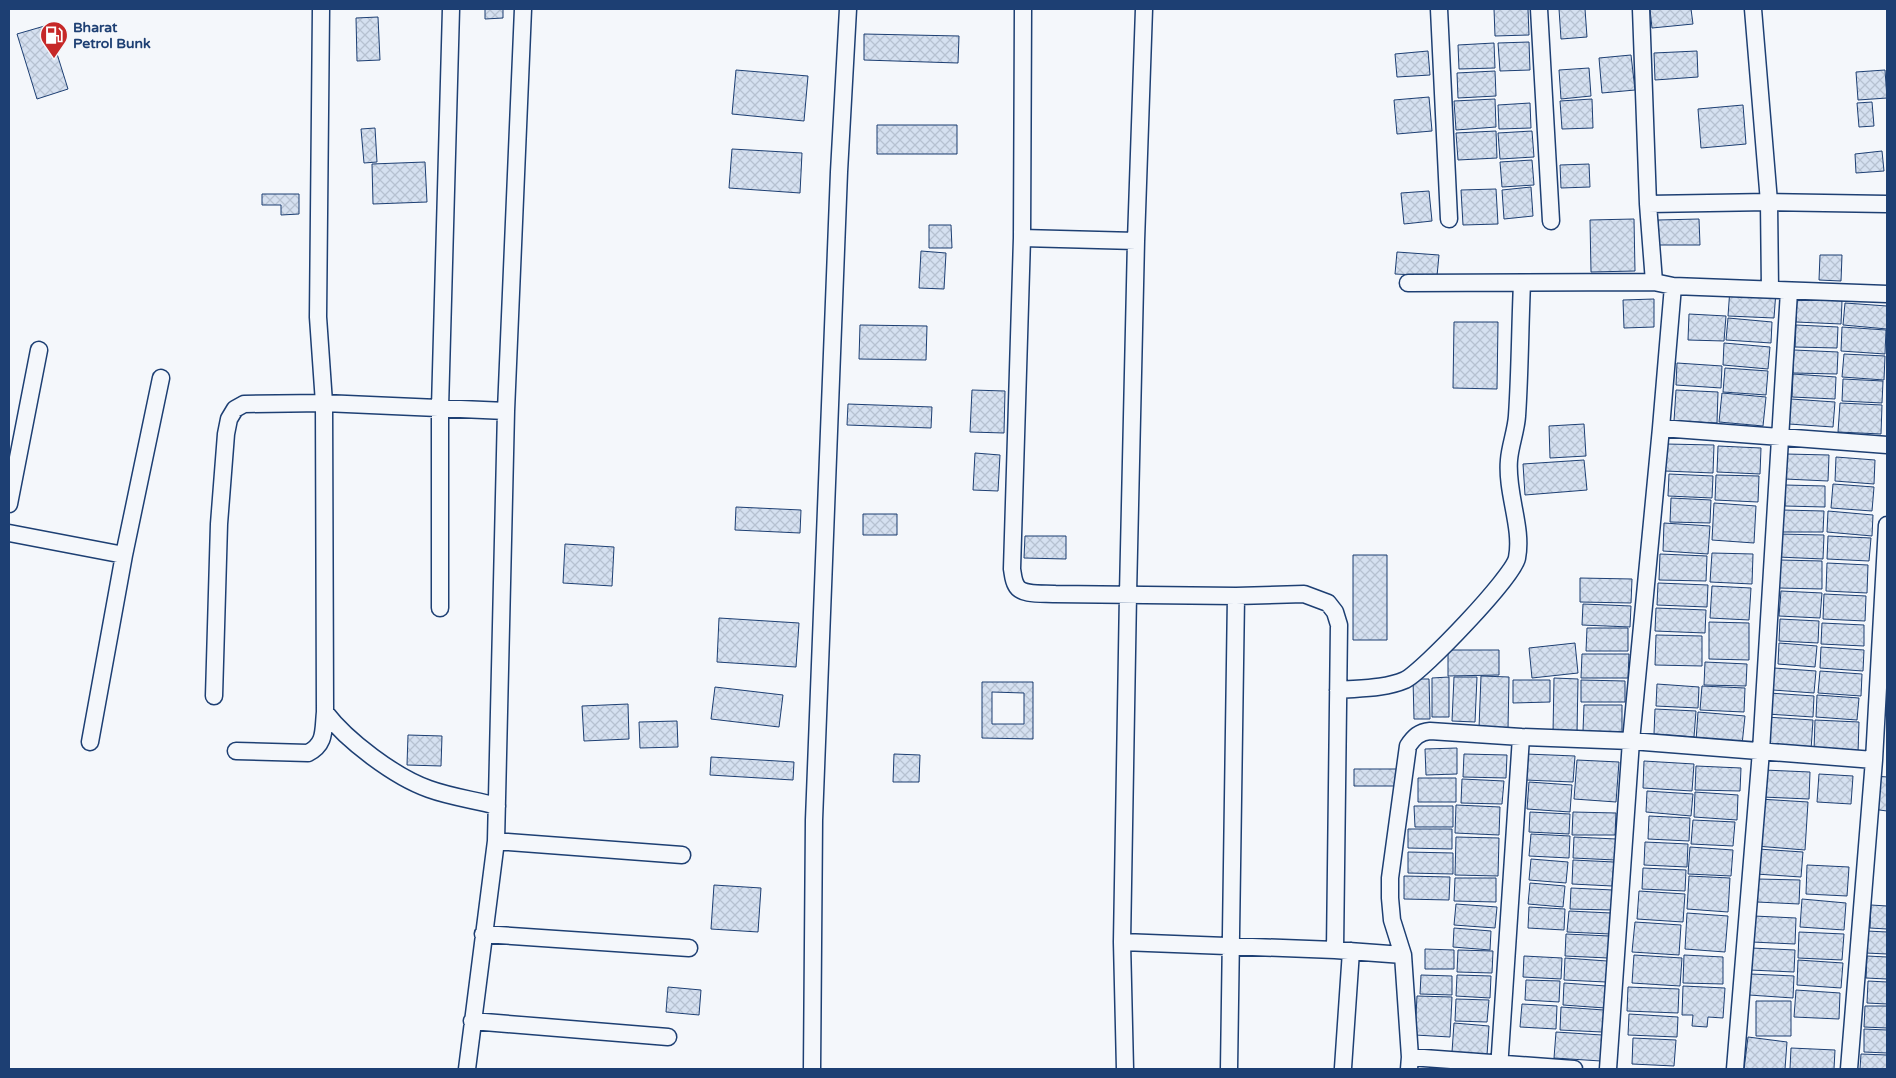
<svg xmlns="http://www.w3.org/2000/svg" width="1896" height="1078" font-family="'Varela Round',sans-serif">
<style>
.building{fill:url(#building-cross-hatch);stroke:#1d3f73;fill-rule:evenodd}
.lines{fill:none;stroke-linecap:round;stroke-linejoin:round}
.minor-casing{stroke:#1d3f73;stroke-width:19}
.minor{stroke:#f4f7fb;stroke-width:16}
.labels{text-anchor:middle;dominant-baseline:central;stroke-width:4;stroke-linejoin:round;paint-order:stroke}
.poi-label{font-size:14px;font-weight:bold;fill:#1d3f73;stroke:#f4f7fb;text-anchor:start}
</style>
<defs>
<pattern id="building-cross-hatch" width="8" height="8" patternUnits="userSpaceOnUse" patternTransform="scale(1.25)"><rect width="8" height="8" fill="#d5e0f0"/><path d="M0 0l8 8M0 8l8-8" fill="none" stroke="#b6c1d1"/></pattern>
</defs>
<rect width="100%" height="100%" fill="#f4f7fb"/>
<path class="building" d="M485 9H503V18L485 19Z
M1494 9H1528L1529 35 1495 36Z
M1559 9H1585L1587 37 1561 39Z
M1650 9H1691L1693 24 1652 28Z
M378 17 380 60 357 61 356 18Z
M48 25 68 89 37 99 17 34Z
M864 34 959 36 958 63 864 60Z
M1529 42 1530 70 1500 71 1498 43Z
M1494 43 1495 68 1459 69 1458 45Z
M1428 51 1430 75 1397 77 1395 54Z
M1697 51 1698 77 1655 80 1654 53Z
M1631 55 1635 90 1602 93 1599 58Z
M1589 68 1591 96 1561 99 1559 70Z
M736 70 808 76 804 121 732 114Z
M1885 70 1887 98 1858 100 1856 72Z
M1495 71 1496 96 1458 98 1457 73Z
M1429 97 1432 131 1397 134 1394 100Z
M1495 99 1496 127 1456 130 1454 101Z
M1592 99 1593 128 1562 129 1560 101Z
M1872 102 1874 126 1859 127 1857 103Z
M1530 103 1531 128 1499 129 1498 105Z
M1743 105 1746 144 1701 148 1698 109Z
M877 125H957V154H877Z
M375 128 377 162 364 163 361 129Z
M1496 131 1497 158 1458 160 1456 133Z
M1532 131 1534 157 1500 159 1498 133Z
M732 149 802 153 800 193 729 188Z
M1882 151 1884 171 1856 173 1855 154Z
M1532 160 1534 185 1502 187 1500 162Z
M425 162 427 202 373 204 372 164Z
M1589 164 1590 187 1561 188 1560 165Z
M1531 187 1533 216 1504 219 1502 190Z
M1496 189 1498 224 1463 225 1461 190Z
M1429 191 1432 221 1404 224 1401 193Z
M262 194H299V214L281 215V205H262Z
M1634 219 1635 271 1591 272 1590 220Z
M1699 219 1700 245H1658V220Z
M929 225H951L952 248H929Z
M921 251 946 253 944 289 919 288Z
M1397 252 1439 255 1437 276 1395 274Z
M1820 255H1842L1841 281 1819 280Z
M1730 288 1776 291 1774 318 1728 316Z
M1654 299V327L1624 328 1623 300Z
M1797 299 1842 301 1841 324 1796 322Z
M1845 303 1887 306V329L1843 325Z
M1689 314 1726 316 1724 341 1688 340Z
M1728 318 1772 322 1771 343 1726 340Z
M1454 322H1498L1497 389 1453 388Z
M860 325 927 326 926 360 859 359Z
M1796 325 1838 327 1837 348 1795 347Z
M1842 327 1886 330 1885 354 1841 351Z
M1724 343 1770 347 1768 369 1723 365Z
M1794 350 1838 352 1837 374 1793 373Z
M1844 354 1885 356 1884 380 1842 377Z
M1677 363 1722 366 1721 388 1676 385Z
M1725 368 1768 371 1766 395 1723 392Z
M1793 374 1836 377 1835 399 1792 397Z
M1843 379 1883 381 1882 403 1842 401Z
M972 390 1005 391 1004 433 970 432Z
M1676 390 1718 392 1717 423 1674 421Z
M1722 393 1766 397 1763 426 1719 422Z
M1791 399 1835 402 1833 427 1789 424Z
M1840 403 1882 405 1881 434 1838 432Z
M848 404 932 407 931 428 847 425Z
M1584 424 1586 456 1550 458 1549 426Z
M1666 444 1714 445 1713 473 1665 471Z
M1718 446 1761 448 1760 474 1717 472Z
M975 453 1000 455 998 491 973 490Z
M1786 454 1829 455 1828 481 1785 479Z
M1836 457 1875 460 1874 484 1835 481Z
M1584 460 1587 490 1525 495 1523 464Z
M1669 474 1713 476 1712 498 1668 496Z
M1716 475 1759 476 1758 502 1715 500Z
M1833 484 1874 487 1872 511 1831 508Z
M1785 485 1825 486V507L1785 506Z
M1671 498 1711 500 1710 523 1670 522Z
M1714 503 1756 506 1754 543 1712 540Z
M736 507 801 510 800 533 735 530Z
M1782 510 1824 511 1823 532H1782Z
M1828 511 1873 515 1872 536 1827 532Z
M863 514H897V535H863Z
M1664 523 1710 526 1708 554 1663 551Z
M1779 534 1824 535 1823 559 1778 557Z
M1025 536H1066V559L1024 558Z
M1828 536 1871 538 1869 561 1827 559Z
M565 544 614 547 612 586 563 583Z
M1712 553 1753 554 1752 584 1710 582Z
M1660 554 1707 556 1706 581 1659 580Z
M1353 555H1387V640H1353Z
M1780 560 1822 561V589L1779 588Z
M1827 563 1868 565 1867 593 1826 591Z
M1580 578 1632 579 1631 603 1580 602Z
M1658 583 1708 585 1707 607 1657 605Z
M1712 586 1751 588 1749 620 1710 618Z
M1781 591 1822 593 1820 618 1779 616Z
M1824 594 1866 596 1865 621 1823 619Z
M1583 604 1631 606 1630 627 1582 625Z
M1656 608 1706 610 1705 633 1655 631Z
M719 618 799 623 796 667 717 662Z
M1780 619 1819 621 1818 643 1779 641Z
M1709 622 1749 623V660L1709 659Z
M1822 623 1864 625V646L1821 644Z
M1587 628H1628V651H1586Z
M1656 635 1702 636V666L1655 665Z
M1575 643 1578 673 1532 678 1529 648Z
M1779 643 1817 646 1815 667 1778 664Z
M1821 647 1864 650 1863 671 1820 668Z
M1448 650H1499V675L1448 676Z
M1582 654H1629L1628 678H1581Z
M1705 662 1747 664 1746 686 1704 685Z
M1774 668 1816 671 1814 693 1773 690Z
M1820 671 1862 674 1861 696 1818 693Z
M1481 676 1509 677 1508 729 1479 728Z
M1449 677V717H1432V678Z
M1454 677H1477L1475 722 1452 721Z
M1554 678 1578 679 1577 733H1553Z
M1413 679H1429L1430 719H1414Z
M1513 680H1550V702L1513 703Z
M1581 680 1625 681V702H1581Z
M982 682H1033V739L982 738ZM992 692 1024 693V724H992Z
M1657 684 1699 687 1698 708 1656 706Z
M1702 686 1745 688 1744 712 1700 710Z
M715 687 783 695 779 727 711 719Z
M1769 693 1814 696 1813 717 1767 714Z
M1817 695 1859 698 1857 720 1816 717Z
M628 704 629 739 584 741 582 706Z
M1584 705H1622V732L1583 731Z
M1655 709 1696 711 1694 737 1654 734Z
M1698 712 1745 716 1742 745 1696 741Z
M1766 717 1813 720 1811 750 1764 747Z
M1815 720 1859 722 1858 753 1814 751Z
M677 721 678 747 640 748 639 722Z
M408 735 442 736 441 766 407 765Z
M1457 748V774L1426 775 1425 749Z
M894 754 920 755 919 782H893Z
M1464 754 1507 755 1506 778 1463 777Z
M1526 754 1575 756 1573 782 1525 780Z
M711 757 794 762 793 780 710 775Z
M1577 760 1619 762 1616 802 1574 799Z
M1644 761 1694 764 1692 791 1643 788Z
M1696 766 1741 768 1740 791 1695 790Z
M1354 769H1397V786H1354Z
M1764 770 1810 772 1809 799 1762 797Z
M1819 774 1853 776 1851 804 1817 802Z
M1876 776 1887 777V811L1872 809Z
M1418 778H1456V802H1418Z
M1462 779 1504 781 1502 804 1461 803Z
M1529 782 1572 785 1570 812 1527 809Z
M1647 791 1693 794 1691 816 1646 812Z
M1695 792 1738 795 1737 820 1694 817Z
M1759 799 1808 802 1805 850 1756 846Z
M1456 805 1500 807 1499 835 1455 833Z
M1414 806H1453V827H1415Z
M1530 812 1570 814 1569 834 1529 832Z
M1573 812 1616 813 1615 835H1572Z
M1649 816 1690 818 1689 841 1648 839Z
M1693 820 1735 822 1733 846 1691 844Z
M1408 829H1452V849L1408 848Z
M1531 834 1570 836 1569 858 1529 856Z
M1456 837 1499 838 1498 876 1455 875Z
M1574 837 1616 839 1615 860 1573 858Z
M1645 842 1688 844 1687 867 1644 865Z
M1690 847 1733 850 1731 876 1688 874Z
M1758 849 1803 852 1801 877 1756 874Z
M1408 852 1453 853V874L1408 873Z
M1531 859 1568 862 1566 883 1529 880Z
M1573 860 1614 862 1612 886 1572 884Z
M1807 865 1849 867 1847 896 1806 894Z
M1643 868 1686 870 1685 891 1642 889Z
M1404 876 1450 877 1449 900 1404 899Z
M1689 876 1730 878 1728 912 1687 909Z
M1455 878H1496V902L1454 901Z
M1758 879 1800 880 1799 904 1757 902Z
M1530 883 1565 886 1563 907 1528 904Z
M714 885 761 888 758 932 711 929Z
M1571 888 1613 890 1612 910 1570 909Z
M1639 891 1685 894 1683 922 1637 919Z
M1802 899 1846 903 1844 930 1800 927Z
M1456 904 1497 907 1495 928 1454 925Z
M1871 905 1887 906V929L1870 928Z
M1529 907 1565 909 1564 930 1528 928Z
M1569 911 1611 913 1610 934 1567 932Z
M1687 913 1728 916 1725 952 1685 949Z
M1754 916 1796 918 1795 944 1752 942Z
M1635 922 1681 925 1679 955 1632 952Z
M1454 928 1491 931 1490 950 1453 947Z
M1867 931 1887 932V954L1866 953Z
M1799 932 1844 934 1842 960 1798 958Z
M1566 934 1609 936 1608 958 1565 956Z
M1751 948 1795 950 1794 972 1750 970Z
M1425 949 1454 950V969H1425Z
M1458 950 1493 951 1492 973 1457 972Z
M1634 955 1682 958 1680 986 1632 983Z
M1684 955 1723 957V984L1683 983Z
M1524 956 1562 958 1561 979 1523 977Z
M1867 956 1887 957V979L1866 978Z
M1565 958 1607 961 1606 982 1564 980Z
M1798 960 1843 963 1841 988 1797 985Z
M1751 974 1794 976 1793 998 1749 995Z
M1421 975 1452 976V995L1420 994Z
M1457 975 1491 976 1490 998 1456 996Z
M1526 980 1560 981 1559 1002 1525 1000Z
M1868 981 1887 982V1004L1867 1003Z
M1564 983 1606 986 1605 1008 1563 1005Z
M1683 986 1725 988 1723 1018 1708 1017 1707 1027 1692 1026 1693 1015H1682Z
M668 987 701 990 699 1015 666 1012Z
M1628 987 1679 989 1678 1013 1627 1011Z
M1796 990 1840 993 1839 1019 1794 1017Z
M1417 996 1452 997 1450 1037 1415 1035Z
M1456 999 1489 1000 1487 1022 1455 1021Z
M1756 1001H1791V1036H1756Z
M1522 1004 1557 1006 1556 1029 1520 1027Z
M1865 1006H1887V1028L1864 1027Z
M1561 1007 1604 1010 1602 1032 1560 1030Z
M1629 1014 1678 1017 1677 1037 1628 1035Z
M1454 1023 1489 1026 1487 1055 1452 1052Z
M1864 1029 1887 1030V1053L1864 1052Z
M1556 1032 1602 1035 1601 1061 1554 1058Z
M1748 1037 1787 1042 1785 1069H1744Z
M1633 1038 1676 1040 1674 1066 1632 1064Z
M1791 1048 1835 1050 1834 1069H1790Z
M1861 1054 1887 1055V1069H1860Z"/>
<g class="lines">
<g class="minor-casing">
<path id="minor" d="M1023 9 1022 238 1012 569C1013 574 1013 580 1016 585 1021 596 1044 593 1055 594L1236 596 1304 594 1328 603 1335 612 1339 625 1335 950
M1439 9 1449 219
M1539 9 1551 221
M1641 9 1648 204 1654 282
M1753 9 1769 202 1770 290
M1648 204 1769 202 1887 204
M1022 238 1136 241
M1408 283 1654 282 1673 286 1887 294
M1661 428 1887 445
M9 504 39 350
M9 533 124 555 161 378
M440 608V408L451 9
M1338 690C1360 688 1384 689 1405 680 1423 671 1513 577 1517 558 1523 527 1506 493 1509 460 1510 446 1516 431 1517 416 1520 372 1520 327 1522 283
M214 696 219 524 226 434 229 419 235 409 244 404 324 403 506 411
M325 712C347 741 395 777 429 789 451 797 475 800 497 806
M90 742 124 555
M236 751 308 753C326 744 323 730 325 712L324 403 318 317 321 9
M496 841 682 855
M483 934 689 948
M1122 942 1335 950 1403 955
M472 1021 668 1037
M1410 1057 1574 1069
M1343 1068 1351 951
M467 1069 496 841 506 411 523 9
M812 1069 814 820 839 172 848 9
M1125 1069 1122 942 1128 594 1136 241 1144 9
M1229 1069 1236 596
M1409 1069 1410 1057 1403 955 1392 920 1390 898V878L1408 746C1414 737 1419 732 1430 731L1521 737 1631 741 1874 760
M1499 1069 1521 737
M1608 1069 1631 741 1661 428 1673 286
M1735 1069 1761 751 1789 291
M1849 1069 1874 760 1887 525"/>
</g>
<use href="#minor" class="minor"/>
</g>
<defs>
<g id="fuel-pin" transform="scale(1.4375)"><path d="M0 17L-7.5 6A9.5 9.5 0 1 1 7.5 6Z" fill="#c62828" stroke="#f4f7fb"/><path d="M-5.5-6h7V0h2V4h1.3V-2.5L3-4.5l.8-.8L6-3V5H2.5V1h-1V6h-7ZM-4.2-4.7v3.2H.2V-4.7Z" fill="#fff"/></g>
</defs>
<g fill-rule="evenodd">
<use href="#fuel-pin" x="54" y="35"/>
</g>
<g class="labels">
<g class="poi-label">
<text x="73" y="27">Bharat<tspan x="73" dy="16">Petrol Bunk</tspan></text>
</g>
</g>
<rect width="1896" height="1078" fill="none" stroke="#1d3f73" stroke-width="20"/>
</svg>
